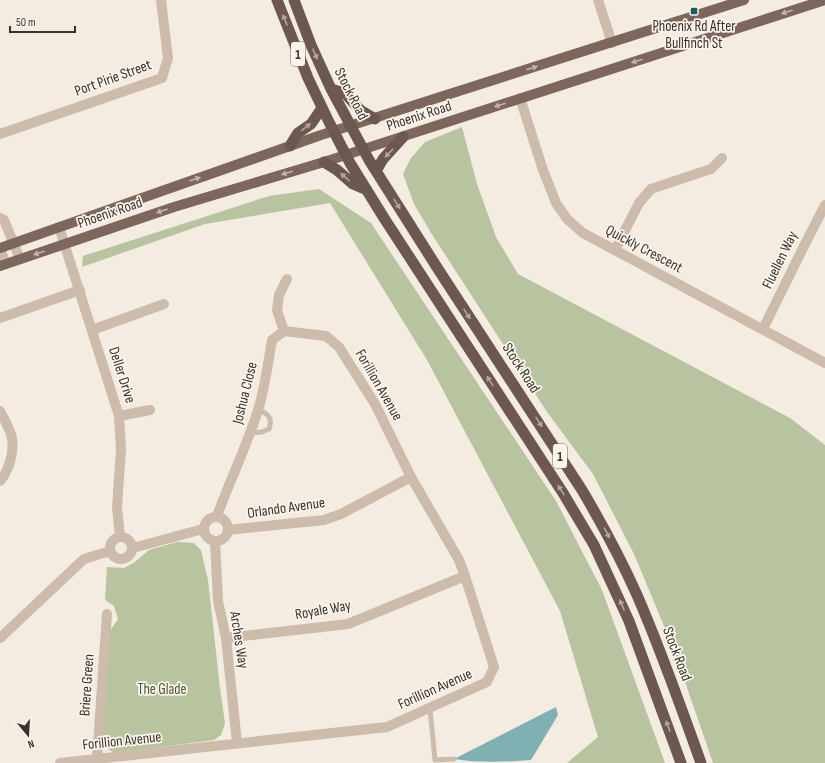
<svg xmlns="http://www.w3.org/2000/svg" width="825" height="763" font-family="'Sofia Sans Condensed',sans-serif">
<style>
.green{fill:#b8c4a0}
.water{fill:#7fb0b2}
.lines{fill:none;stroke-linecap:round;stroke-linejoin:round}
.service{stroke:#cdbbac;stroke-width:5}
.minor{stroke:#cdbbac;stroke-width:10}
.tertiary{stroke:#cdbbac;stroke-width:10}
.primary{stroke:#7d675c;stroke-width:10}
.trunk{stroke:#6c584f;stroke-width:11}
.oneway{fill:#c2b5ac}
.oneway2{fill:#b4a69e}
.poi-dot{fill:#1f5a5e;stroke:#fbf5ee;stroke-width:1.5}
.labels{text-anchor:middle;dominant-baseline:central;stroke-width:3.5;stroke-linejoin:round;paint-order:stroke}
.shield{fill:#fbf5ee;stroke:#756b66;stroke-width:1}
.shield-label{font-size:14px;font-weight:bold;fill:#3b302b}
.poi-label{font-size:15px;fill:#3b302b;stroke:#fbf5ee}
.street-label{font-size:15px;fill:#3b302b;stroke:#fbf5ee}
.park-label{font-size:15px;fill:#4a5a2e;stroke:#fbf5ee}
</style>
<rect width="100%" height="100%" fill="#f4ebe1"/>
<path class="green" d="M462 127 477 184 496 237 518 274 790 418 825 445V763H713L674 650 634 554 593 474 547 412 433 236 414 204 403 174 411 158 425 142Z
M319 189 371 223 556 501 602 590 665 763H567L598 737 560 611 427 360 330 203 205 224 82 267 83 256 269 196Z
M177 542 194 543 201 550 208 580 220 688 225 723 221 735 214 740 115 753 107 749 102 742 108 634 118 619 114 606 105 600 107 567 124 568 135 562 149 550Z"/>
<path class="water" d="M556 707 558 715 531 760C506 762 478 763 454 759Z"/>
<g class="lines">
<path class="service" d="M251 433 262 432 269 429C273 417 268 415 259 409
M430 709 435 760 454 759"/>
<path class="minor" d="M598 0 612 43
M520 98 543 170 556 203 567 219 583 233 825 363
M0 134 162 78 168 58 161 0
M59 227 119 416 121 449 117 507 120 537
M615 250 639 203 651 189 711 169 722 158
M0 318 80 290
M763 329 803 248 825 205
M92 330 164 304
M284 331 277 310 279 295 287 279
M0 411C11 432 17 440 9 465 6 471 5 476 0 481
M119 416 150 410
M217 516C230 480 247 446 258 410 265 388 268 363 272 340L284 331
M204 529a12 12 0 1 1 24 0a12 12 0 1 1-24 0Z
M228 530 324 520 341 514 411 477
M110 548a11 11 0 1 1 22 0a11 11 0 1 1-22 0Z
M215 541 218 601 226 638 237 743
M133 548 203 529
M0 638 84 559 110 551
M226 638 348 624 465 576
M97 759 107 614
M60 763 387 727 487 682 494 667 465 576 459 560 411 477 375 404 339 347 326 336 284 331"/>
<path class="tertiary" d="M0 218 4 220 20 259
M0 249 6 264"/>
<path class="primary" d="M0 248 321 135 744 0
M0 266 174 207 324 162 825 0"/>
<path class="trunk" d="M277 0 308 78 329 122 350 163 384 218 563 493 594 545 629 621 681 763
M294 0 311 45 331 89 369 160 438 269 582 490C602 524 621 559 637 595 661 650 681 707 701 763
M331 89 345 93 360 110 375 119
M290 146 298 133 311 124 322 108
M324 162 337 170 353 184 367 190
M376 171 383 159 403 137"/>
</g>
<defs><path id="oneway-solid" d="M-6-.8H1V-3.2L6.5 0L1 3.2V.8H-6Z"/></defs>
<g class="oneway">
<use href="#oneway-solid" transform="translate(787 12) rotate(162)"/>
<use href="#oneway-solid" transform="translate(637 61) rotate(162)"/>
<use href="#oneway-solid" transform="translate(532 68) rotate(-18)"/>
<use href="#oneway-solid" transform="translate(500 105) rotate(162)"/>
<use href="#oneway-solid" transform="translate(287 173) rotate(164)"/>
<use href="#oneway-solid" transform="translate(195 179) rotate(-19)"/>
<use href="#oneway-solid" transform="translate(162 211) rotate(161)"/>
<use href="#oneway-solid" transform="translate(39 253) rotate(162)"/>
</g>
<g class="oneway2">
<use href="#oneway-solid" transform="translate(285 20) rotate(-112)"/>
<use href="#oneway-solid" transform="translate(315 54) rotate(67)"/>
<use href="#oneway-solid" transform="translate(306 127) rotate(-39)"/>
<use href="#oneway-solid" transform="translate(389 153) rotate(134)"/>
<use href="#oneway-solid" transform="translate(345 177) rotate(-138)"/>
<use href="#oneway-solid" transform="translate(397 204) rotate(58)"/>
<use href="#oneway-solid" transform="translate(467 314) rotate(57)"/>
<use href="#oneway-solid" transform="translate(490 381) rotate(-123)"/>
<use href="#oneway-solid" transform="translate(539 422) rotate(57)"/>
<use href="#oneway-solid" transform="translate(561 490) rotate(-123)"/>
<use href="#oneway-solid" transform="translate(607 533) rotate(62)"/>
<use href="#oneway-solid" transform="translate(622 605) rotate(-113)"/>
<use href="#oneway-solid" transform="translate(668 726) rotate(-110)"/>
</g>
<rect class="poi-dot" x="690" y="7" width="8" height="8" rx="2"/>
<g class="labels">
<g class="shield">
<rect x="291" y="42" width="14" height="24" rx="3"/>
<rect x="553" y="444" width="14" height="24" rx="3"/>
</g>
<g class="shield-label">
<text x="298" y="54">1</text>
<text x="560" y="456">1</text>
</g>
<g class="poi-label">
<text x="694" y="26">Phoenix Rd After<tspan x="694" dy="17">Bullfinch St</tspan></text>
</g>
<g class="street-label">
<text transform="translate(113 78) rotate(-20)">Port Pirie Street</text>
<text transform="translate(351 94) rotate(63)">Stock Road</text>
<text transform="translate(419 116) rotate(-18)">Phoenix Road</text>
<text transform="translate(110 213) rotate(-19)">Phoenix Road</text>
<text transform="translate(644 249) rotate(28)">Quickly Crescent</text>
<text transform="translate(780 260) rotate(-64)">Fluellen Way</text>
<text transform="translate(521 368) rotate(57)">Stock Road</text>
<text transform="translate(122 375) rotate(72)">Deller Drive</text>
<text transform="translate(379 385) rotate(60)">Forillion Avenue</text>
<text transform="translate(245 393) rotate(-76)">Joshua Close</text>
<text transform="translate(286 508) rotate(-8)">Orlando Avenue</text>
<text transform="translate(323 610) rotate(-10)">Royale Way</text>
<text transform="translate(239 640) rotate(81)">Arches Way</text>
<text transform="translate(677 654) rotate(69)">Stock Road</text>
<text transform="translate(87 685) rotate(-86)">Briere Green</text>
<text transform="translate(435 689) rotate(-24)">Forillion Avenue</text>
<text transform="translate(122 741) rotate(-6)">Forillion Avenue</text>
</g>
<g class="park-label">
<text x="162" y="689">The Glade</text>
</g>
</g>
<g transform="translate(28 735) rotate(162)" stroke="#fbf5ee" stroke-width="3" paint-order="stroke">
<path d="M0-3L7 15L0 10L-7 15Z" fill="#3b302b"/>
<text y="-6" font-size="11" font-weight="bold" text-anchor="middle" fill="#3b302b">N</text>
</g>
<path d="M10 26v6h65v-6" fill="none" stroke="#3b302b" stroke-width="2"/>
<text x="16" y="26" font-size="12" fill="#3b302b" stroke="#fbf5ee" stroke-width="3" paint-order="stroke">50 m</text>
</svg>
